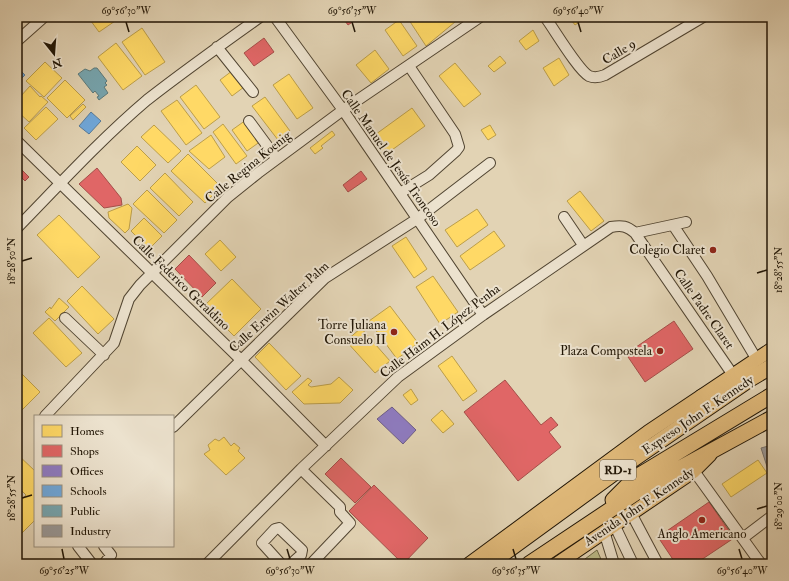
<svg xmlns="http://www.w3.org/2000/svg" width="789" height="581" font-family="'IM FELL Double Pica',serif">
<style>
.green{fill:#bbba87;stroke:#6e6846}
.homes{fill:#ffd966;stroke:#bc9e49}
.shops{fill:#e06666;stroke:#a64e49}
.offices{fill:#8e7cc3;stroke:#6d5d8a}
.schools{fill:#6fa8dc;stroke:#577c9c}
.public{fill:#76a5af;stroke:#5c7a7c}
.industry{fill:#999;stroke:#75716d}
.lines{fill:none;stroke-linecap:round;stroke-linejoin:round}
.minor-casing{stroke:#504431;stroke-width:12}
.major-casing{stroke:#201505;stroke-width:15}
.highway-casing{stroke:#201505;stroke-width:17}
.minor{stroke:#ece2ce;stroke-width:10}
.major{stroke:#e1ba7a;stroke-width:13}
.highway{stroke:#e1ba7a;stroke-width:15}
.ticks{fill:none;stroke:#201505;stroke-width:1.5}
.poi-dot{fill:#8f2418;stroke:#ece2ce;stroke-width:1.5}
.labels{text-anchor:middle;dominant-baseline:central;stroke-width:4;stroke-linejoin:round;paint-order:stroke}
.shield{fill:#ece2ce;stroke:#5d5241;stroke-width:1}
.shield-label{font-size:12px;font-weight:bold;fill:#201505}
.street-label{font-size:13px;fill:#201505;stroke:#ece2ce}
.poi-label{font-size:13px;fill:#201505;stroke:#ece2ce;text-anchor:end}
.neatline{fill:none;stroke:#201505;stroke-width:1.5}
.ticks-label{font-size:10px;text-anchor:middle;fill:#201505}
</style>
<rect width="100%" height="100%" fill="#e2d3b4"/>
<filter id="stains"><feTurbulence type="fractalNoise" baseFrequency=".005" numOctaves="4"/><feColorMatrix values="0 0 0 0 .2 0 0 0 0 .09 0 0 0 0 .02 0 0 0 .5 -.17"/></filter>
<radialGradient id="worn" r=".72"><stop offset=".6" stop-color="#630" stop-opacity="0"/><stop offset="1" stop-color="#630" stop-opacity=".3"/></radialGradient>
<path class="green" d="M597 550 603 564H589L585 559Z"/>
<path class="homes" d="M88 17H121L99 32Z
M407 17H461L426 46Z
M569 17H587L575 25Z
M399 20 417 46 403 56 385 30Z
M142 28 165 62 145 75 122 42Z
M533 30 539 41 526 50 519 41Z
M116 43 142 76 123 90 98 57Z
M375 50 389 69 371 83 356 65Z
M500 56 506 63 494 72 488 66Z
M559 58 569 75 554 86 543 68Z
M45 62 62 78 44 97 26 81Z
M455 63 481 94 464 107 439 76Z
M232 71 244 87 232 96 220 80Z
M289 74 313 108 297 119 273 85Z
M65 80 85 100 67 118 47 98Z
M196 85 220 117 204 129 180 97Z
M30 86 40 97 41 96 48 102 29 122 17 111V96L20 97Z
M265 97 290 131 278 140 252 106Z
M177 100 202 133 186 145 161 111Z
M83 104 86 107 73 120 70 116Z
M46 107 58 119 36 140 24 128Z
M412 108 425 126 385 155 372 137Z
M246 120 261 141 247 151 232 130Z
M223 124 247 156 236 164 213 132Z
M154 125 181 151 168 163 141 137Z
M490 125 496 135 488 140 481 130Z
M332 131 335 135 321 146 323 148 315 154 310 148Z
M211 135 225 157 209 169 189 151Z
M137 146 156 165 140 181 121 162Z
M188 154 221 187 205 203 171 171Z
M165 173 193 202 179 216 150 188Z
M147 190 177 220 164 233 133 204Z
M580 191 604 221 591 231 567 201Z
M128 204 132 208 129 229 125 233 109 218 108 212Z
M477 209 488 225 457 247 445 230Z
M59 215 100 257 78 278 37 235Z
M144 218 162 236 149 249 131 231Z
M494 231 505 246 470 270 460 256Z
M406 237 427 269 414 278 392 246Z
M220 240 236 257 221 271 205 254Z
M433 276 458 312 440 324 416 287Z
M232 279 261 309 234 336 204 306Z
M82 286 114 319 98 334 67 301Z
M59 298 69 307 55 321 45 312 50 307 51 309Z
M390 306 418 343 397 359 369 321Z
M49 318 82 353 66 367 33 333Z
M361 328 390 361 375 373 346 341Z
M269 343 301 376 286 390 255 357Z
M452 356 477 391 463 401 438 366Z
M17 369 40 392 17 415Z
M339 377 353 390 340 403 304 404 292 392 308 378 312 381 308 385 311 387 331 384Z
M411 389 418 400 411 405 403 395Z
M442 410 454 424 443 433 431 420Z
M224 437 231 446 234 443 240 448 238 451 245 458 226 475 204 454 210 450 208 445 215 439 219 441Z
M17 454 35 471V520L17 538V505L26 495 17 486Z
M758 460 767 473 731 497 722 484Z"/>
<path class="shops" d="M342 17H360L348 25Z
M264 38 274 52 254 66 244 53Z
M17 165 29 177 25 181 17 173Z
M97 168 121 198 122 205 104 208 79 184Z
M361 171 367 179 348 192 343 185Z
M189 255 216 283 202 297 175 269Z
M674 321 693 349 645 382 626 354Z
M505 380 541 425 551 417 558 425 549 432 561 447 518 481 464 412Z
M341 458 371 487 355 503 325 474Z
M374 485 428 538 403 564 349 511Z
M709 502 734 538 695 564H676L658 537Z"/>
<path class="offices" d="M392 407 416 430 403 444 377 419Z"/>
<path class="schools" d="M17 67 25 75 17 83Z
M91 112 101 121 89 134 79 126Z"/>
<path class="public" d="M94 68H97L107 81 105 83 107 85 104 87 108 93 99 100 97 97 99 96 95 91 93 93 78 74 85 69 90 71Z"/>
<path class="industry" d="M772 445V482L761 448Z"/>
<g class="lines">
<g class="minor-casing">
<path id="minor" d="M275 17 343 110 483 315
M545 17C554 29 578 70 589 76 594 78 600 77 605 75L703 17
M17 41 44 17
M217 47 253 92
M249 121 277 159
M17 141 240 359 326 446
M400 193 429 175 456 151 459 147 455 134 409 66
M564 217 583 245
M673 225 707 276 757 360
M17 228C59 185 101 139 147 100 184 71 222 44 260 17
M635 233 686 222
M65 318 104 355
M45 416 114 343 129 299 140 285 228 197 258 173 343 110 480 17
M173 427 325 278 417 219 490 163
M301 469 340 507V512L350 523 311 564
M694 471 761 564
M631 513 658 564
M614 524 633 564
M604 531 614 564
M743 538 772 516
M78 546 92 564
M104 546 111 555 104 564
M559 562 576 564
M207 564 301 469 398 377 483 315 611 227C622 225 627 226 635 233L733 375
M281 564 262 543 275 529 279 528 302 550 301 555 291 564"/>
</g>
<g class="major-casing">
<path id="major" d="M469 564 648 432 772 349
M557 564 694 471 710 455"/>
</g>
<g class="highway-casing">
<path id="highway" d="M702 397 728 387
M613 500 635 478 772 395
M489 564 632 460 750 379 772 366
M529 564 640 490 772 418"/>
</g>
<use href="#minor" class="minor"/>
<use href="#major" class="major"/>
<use href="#highway" class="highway"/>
</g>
<path class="ticks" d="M126 22 129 32M352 22 355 32M578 22 581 32M22 261 32 258M757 273 767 270M22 498 32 495M757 509 767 506M62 549 64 559M287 549 290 559M513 549 516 559M739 549 742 559"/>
<g class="poi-dot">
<circle cx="713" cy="250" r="4"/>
<circle cx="394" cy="332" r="4"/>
<circle cx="660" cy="351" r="4"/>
<circle cx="702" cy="520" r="4"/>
</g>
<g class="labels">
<rect class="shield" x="600" y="460" width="36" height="20" rx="3"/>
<g class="shield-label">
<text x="618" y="470">RD-1</text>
</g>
<g class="street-label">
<text transform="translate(619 52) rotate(-31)">Calle 9</text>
<text transform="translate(391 158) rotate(55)">Calle Manuel de Jesús Troncoso</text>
<text transform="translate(248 167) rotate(-39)">Calle Regina Koenig</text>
<text transform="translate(181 283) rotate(44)">Calle Federico Geraldino</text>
<text transform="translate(279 307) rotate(-42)">Calle Erwin Walter Palm</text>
<text transform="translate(704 309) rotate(55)">Calle Padre Claret</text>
<text transform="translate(440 331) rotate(-37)">Calle Haim H. López Penha</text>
<text transform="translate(698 415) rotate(-34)">Expreso John F. Kennedy</text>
<text transform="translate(639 507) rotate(-34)">Avenida John F. Kennedy</text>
</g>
<g class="poi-label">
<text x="705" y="250">Colegio Claret</text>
<text x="386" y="325">Torre Juliana<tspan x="386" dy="15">Consuelo II</tspan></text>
<text x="652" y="351">Plaza Compostela</text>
<text x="702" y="534" text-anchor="middle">Anglo Americano</text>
</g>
</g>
<rect width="789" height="581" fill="none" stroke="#e2d3b4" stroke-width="44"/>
<rect x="34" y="415" width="140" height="132" fill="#ece2ce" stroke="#9a907e"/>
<rect x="42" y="425" width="20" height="12" fill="#ffd966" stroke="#9a907e"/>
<text x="70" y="435" font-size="12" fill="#201505">Homes</text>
<rect x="42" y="445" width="20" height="12" fill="#e06666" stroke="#9a907e"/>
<text x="70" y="455" font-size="12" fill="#201505">Shops</text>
<rect x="42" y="465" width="20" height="12" fill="#8e7cc3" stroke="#9a907e"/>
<text x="70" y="475" font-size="12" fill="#201505">Offices</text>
<rect x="42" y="485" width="20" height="12" fill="#6fa8dc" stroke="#9a907e"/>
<text x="70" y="495" font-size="12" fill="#201505">Schools</text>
<rect x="42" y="505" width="20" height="12" fill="#76a5af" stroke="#9a907e"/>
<text x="70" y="515" font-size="12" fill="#201505">Public</text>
<rect x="42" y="525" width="20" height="12" fill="#999999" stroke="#9a907e"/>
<text x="70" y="535" font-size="12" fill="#201505">Industry</text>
<g transform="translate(54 54) rotate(163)" stroke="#ece2ce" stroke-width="3" paint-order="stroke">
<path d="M0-3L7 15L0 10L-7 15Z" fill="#201505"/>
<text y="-6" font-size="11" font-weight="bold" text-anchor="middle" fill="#201505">N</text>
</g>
<rect x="22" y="22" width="745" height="537" class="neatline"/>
<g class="ticks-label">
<text x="126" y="14">69°56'30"W</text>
<text x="352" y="14">69°56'35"W</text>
<text x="578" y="14">69°56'40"W</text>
<text transform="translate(11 261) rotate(-90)" y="4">18°28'50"N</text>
<text transform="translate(778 270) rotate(-90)" y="4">18°28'55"N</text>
<text transform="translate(11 498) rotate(-90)" y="4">18°28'55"N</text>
<text transform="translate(778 506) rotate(-90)" y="4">18°29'00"N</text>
<text x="64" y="574">69°56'25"W</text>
<text x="290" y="574">69°56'30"W</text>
<text x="516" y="574">69°56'35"W</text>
<text x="742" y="574">69°56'40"W</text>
</g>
<rect width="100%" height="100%" filter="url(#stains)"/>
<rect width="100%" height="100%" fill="url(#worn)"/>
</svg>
